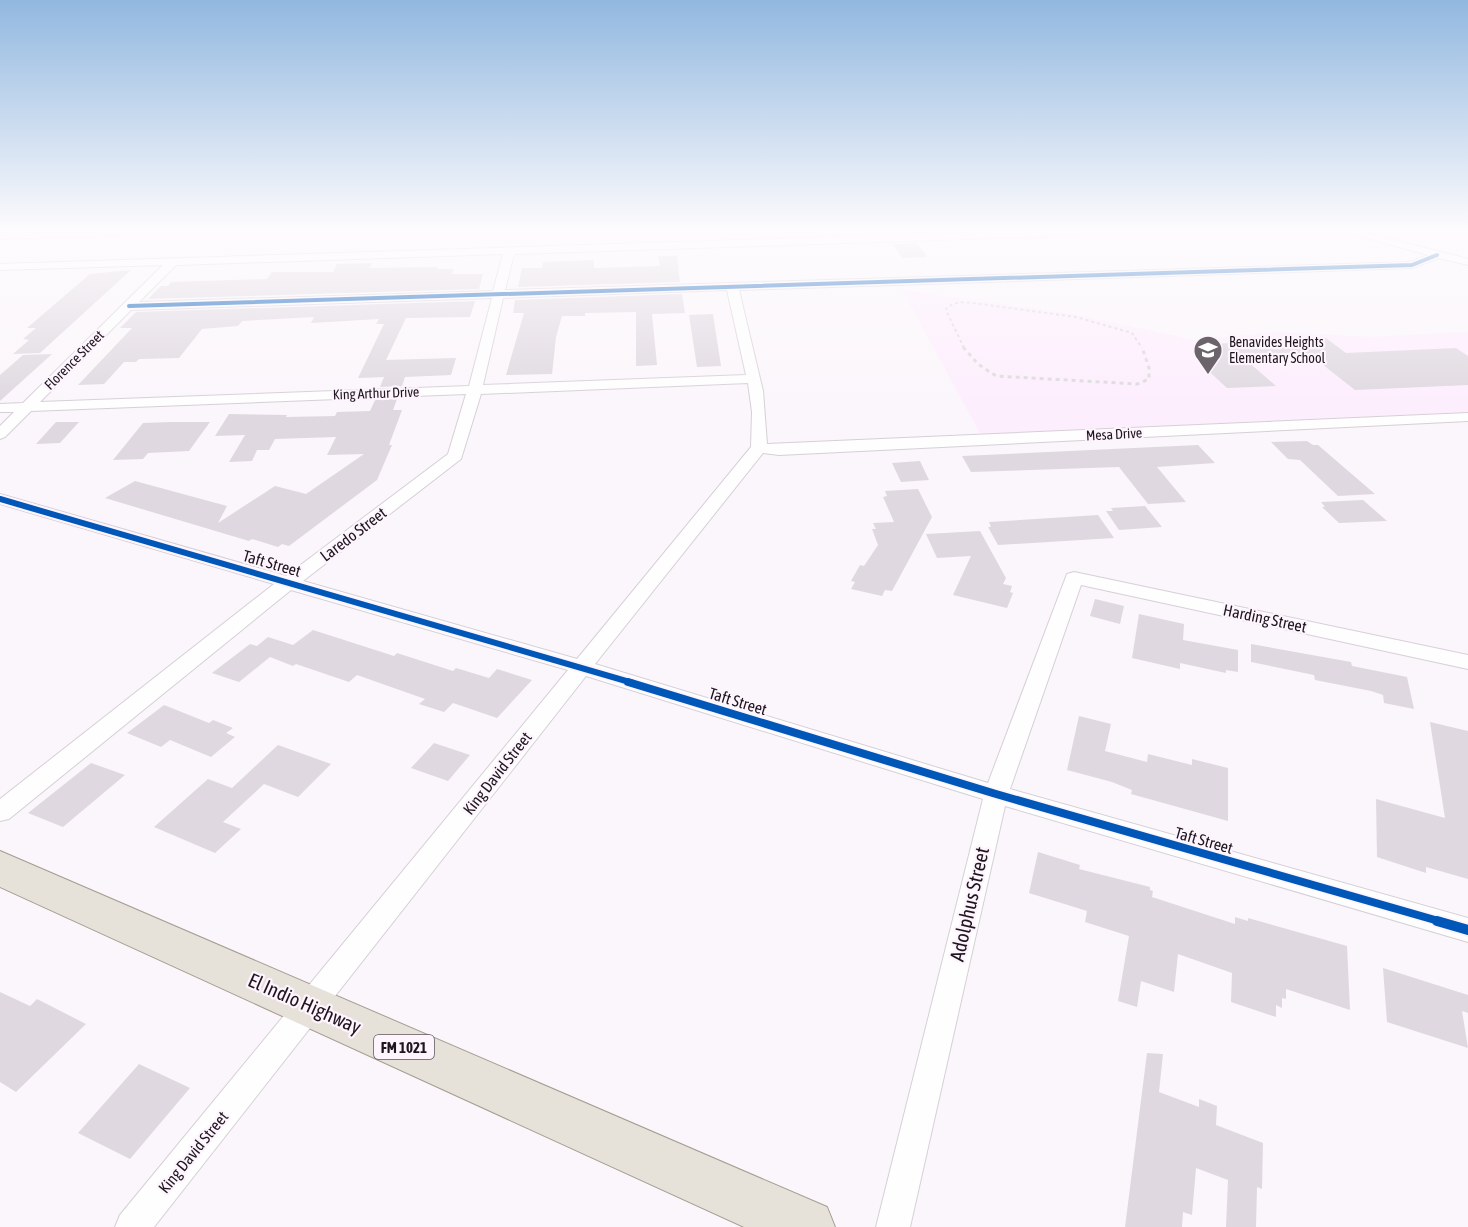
<svg xmlns="http://www.w3.org/2000/svg" width="1468" height="1227" font-family="'Asap Condensed',sans-serif">
<style>
.built{fill:#fdeefd}
.building{fill:#dfd8e0}
.lines{fill:none;stroke-linecap:round;stroke-linejoin:round}
.minor-casing{stroke:#d6d0d6;stroke-width:2}
.primary-casing{stroke:#a69c90;stroke-width:2}
.path-far1{stroke:#dcdbdc;stroke-width:2;stroke-dasharray:3 3;stroke-linecap:butt}
.path{stroke:#dcdbdc;stroke-width:3;stroke-dasharray:4 4;stroke-linecap:butt}
.minor{fill:#fefefe;fill-rule:evenodd}
.primary{fill:#e6e1d9;fill-rule:evenodd}
.cycleway-far3-casing{stroke:#fdf4fd;stroke-width:6}
.cycleway-far2-casing{stroke:#fdf4fd;stroke-width:10}
.cycleway-far1-casing{stroke:#fdf4fd;stroke-width:11}
.cycleway-casing{stroke:#fdf4fd;stroke-width:14}
.cycleway-far3{stroke:#0057b8;stroke-width:4}
.cycleway-far2{stroke:#0057b8;stroke-width:6}
.cycleway-far1{stroke:#0057b8;stroke-width:8}
.cycleway{stroke:#0057b8;stroke-width:10}
.labels{text-anchor:middle;dominant-baseline:central;stroke-width:4.5;stroke-linejoin:round;paint-order:stroke}
.far-poi-label{font-size:14px;fill:#1d161e;stroke:#fdf4fd;text-anchor:start}
.far-street-label{font-size:14px;fill:#1d161e;stroke:#fdf4fd}
.shield{fill:#fdf4fd;stroke:#605961;stroke-width:1.5}
.shield-label{font-size:15px;font-weight:bold;fill:#1d161e}
.street-label{font-size:16px;fill:#1d161e;stroke:#fdf4fd}
.near-street-label{font-size:20px;fill:#1d161e;stroke:#fdf4fd}
</style>
<rect width="100%" height="100%" fill="#fbf6fb"/>
<path class="built" d="M902 290 1073 314 1195 340 1278 332 1369 337 1468 332V412L981 435Z"/>
<path class="building" d="M917 243 927 257 902 258 893 244Z
M658 256H677L680 282 518 287 522 268H542L543 262 594 260V268L660 266Z
M372 263 369 268 438 267 437 269H454L451 274H483L479 289 148 299 161 286H168L171 282 267 279 272 272H333L337 264Z
M131 270 40 353 13 354 29 340 23 339 36 328H27L90 274Z
M682 294 685 313 652 314 657 365 636 366V312L585 313V316H562L556 337 552 374 506 375 524 313H513L515 300Z
M475 301 470 317 406 318 386 360 456 358 451 375 405 377 402 386 380 387 384 377 358 378 384 324H376L379 319 311 323 314 317 242 321 238 326 202 329 179 358 139 359 136 362H124L104 384 78 385 132 328H120L136 312Z
M713 314 721 366 697 367 689 315Z
M1326 338 1346 353 1456 348 1468 356V385L1355 390 1313 357 1246 360 1276 386 1227 388 1200 363H1213L1193 345Z
M52 354 0 401V375L23 355Z
M397 399 393 410H402L389 445H392L377 480 289 546 282 544 278 547 252 539 249 541 105 498 135 481 227 506 218 523 275 486 306 494 364 454 327 455 336 437 275 439 269 450H257L252 461 229 462 245 435 215 436 229 414 287 415 286 417 335 416 337 412 370 411 375 400Z
M56 422H79L60 443 36 444Z
M171 422H210L189 451 148 453 143 459 113 460 143 423Z
M1307 441 1313 445H1318L1375 494 1338 496 1300 460 1288 459 1271 442Z
M1198 445 1215 463 1157 467 1186 502 1148 504 1119 467 971 472 962 456Z
M920 461 929 480 901 482 892 463Z
M918 489 932 517 892 591 885 590 882 596 851 589 855 582 851 581 860 565 864 566 878 545 872 529H876L873 523 894 522 883 497 887 496 885 491Z
M1363 500 1387 521 1339 523 1322 507H1325L1321 502Z
M1145 506 1162 527 1119 530 1106 511H1113L1111 508Z
M1098 515 1114 538 998 545 988 527H991L989 522Z
M980 531 1006 578 1003 584 1012 586 1010 592 1013 593 1007 608 953 595 971 556 937 558 926 534Z
M1095 599 1124 606 1120 624 1090 616Z
M1139 614 1184 624 1183 640 1238 650V672L1226 670V673L1180 663V669L1132 658Z
M313 630 394 656 397 653 453 671 456 668 489 678 497 669 532 680 497 718 453 703 444 712 419 704 425 699 357 675 349 682 296 664 293 666 270 657 239 682 212 673 250 644 257 646 268 637 293 645Z
M1251 644 1351 662 1352 666 1407 677 1414 709 1384 703 1383 695 1371 691 1315 680 1314 675 1251 662Z
M164 705 209 723 213 720 233 728 226 733 235 737 211 757 170 740 161 747 127 733Z
M1079 716 1111 724 1105 751 1147 762 1148 754 1192 765V759L1228 768V821L1131 794 1132 790 1112 782 1067 770Z
M1430 722 1468 731V879L1426 867V873L1377 857 1376 799 1445 818Z
M434 743 470 755 448 781 411 768Z
M278 745 331 764 298 797 264 784 223 822 241 829 215 853 154 827 208 779 232 788Z
M91 763 125 775 63 827 28 813Z
M1038 852 1080 865 1079 869 1150 887V890L1153 891 1152 897 1235 924V917L1248 921V918L1347 946 1350 1010 1286 989V999L1282 998V1008L1276 1005V1017L1231 1002 1232 973 1178 954 1174 992 1141 981 1137 1007 1118 1001 1129 936 1085 922 1087 911 1029 893Z
M1383 968 1468 995V1013L1462 1011 1468 1048 1387 1022Z
M0 992 30 1006 37 999 86 1024 16 1092 0 1082Z
M1147 1053 1163 1054 1159 1092 1199 1107V1099L1217 1106 1216 1125 1263 1143 1262 1189 1257 1187 1256 1227H1226L1228 1180 1196 1168 1192 1215 1183 1212 1182 1227H1125Z
M139 1064 190 1088 130 1159 78 1133Z"/>
<g class="lines">
<g class="minor-casing">
<path id="minor" d="M125 232 120 235 0 239V233Z
M990 232H1087L1082 235 514 254 505 290 1410 262 1428 255 1345 232H1362L1468 259V265L1439 258 1412 268 739 290 763 391 767 444 1468 413V421L779 455 763 453 595 664 988 783 1067 574 1074 572 1468 655V669L1081 585 1010 789 1468 918V942L1005 806 910 1227H876L983 799 586 676 154 1227H115L120 1215 568 670 291 590 9 819 0 821V799L274 584 0 504V494L286 576 448 454 466 394 31 411 5 437 0 439V426L14 412H0V404L23 403 163 265 0 270V264ZM503 254 493 291 139 302 176 265ZM727 290 746 375 483 385 503 298ZM492 298 469 386 40 402 131 310ZM748 383 752 412 751 447 577 659 303 581 461 459 481 394Z"/>
</g>
<g class="primary-casing">
<path id="primary" d="M0 851 827 1207 835 1227H744L0 887Z"/>
</g>
<path class="path-far1" d="M964 348 946 310 947 307 959 302 973 303 1076 317 1132 333 1142 348"/>
<path class="path" d="M963 347 978 364 996 376 1137 384 1149 379V368L1142 347"/>
<use href="#minor" class="minor"/>
<use href="#primary" class="primary"/>
<g class="cycleway-far3-casing">
<path id="cycleway-far3" d="M129 306 1412 265 1437 255"/>
</g>
<g class="cycleway-far2-casing">
<path id="cycleway-far2" d="M0 499 633 683"/>
</g>
<g class="cycleway-far1-casing">
<path id="cycleway-far1" d="M628 682 996 794 1442 922"/>
</g>
<g class="cycleway-casing">
<path id="cycleway" d="M1437 921 1468 930"/>
</g>
<use href="#cycleway-far3" class="cycleway-far3"/>
<use href="#cycleway-far2" class="cycleway-far2"/>
<use href="#cycleway-far1" class="cycleway-far1"/>
<use href="#cycleway" class="cycleway"/>
</g>
<linearGradient id="sky" x2="0" y2="1"><stop stop-color="#92b8e0"/><stop offset="0.57" stop-color="#fdfbfd"/><stop offset="1" stop-color="#fdfbfd" stop-opacity="0"/></linearGradient>
<rect width="1468" height="404" fill="url(#sky)"/>
<defs>
<g id="school-pin" transform="scale(1.5)"><path d="M0 17L-7.5 6A9.5 9.5 0 1 1 7.5 6Z" fill="#6b646b" stroke="#fdf4fd"/><path d="M0-5L7-2L0 1L-7-2ZM-4 1L0 2.5L4 1V4Q0 6-4 4Z" fill="#fff"/></g>
</defs>
<g fill-rule="evenodd">
<use href="#school-pin" x="1208" y="350"/>
</g>
<g class="labels">
<g class="far-poi-label">
<text x="1229" y="342">Benavides Heights<tspan x="1229" dy="16">Elementary School</tspan></text>
</g>
<g class="far-street-label">
<text transform="translate(74 360) rotate(-45)">Florence Street</text>
<text transform="translate(376 393) rotate(-2)">King Arthur Drive</text>
<text transform="translate(1114 434) rotate(-3)">Mesa Drive</text>
</g>
<rect class="shield" x="374" y="1035" width="60" height="24" rx="4.5"/>
<g class="shield-label">
<text x="404" y="1047">FM 1021</text>
</g>
<g class="street-label">
<text transform="translate(353 534) rotate(-37)">Laredo Street</text>
<text transform="translate(272 563) rotate(16)">Taft Street</text>
<text transform="translate(1265 618) rotate(12)">Harding Street</text>
<text transform="translate(738 701) rotate(17)">Taft Street</text>
<text transform="translate(497 773) rotate(-52)">King David Street</text>
<text transform="translate(1204 840) rotate(16)">Taft Street</text>
<text transform="translate(193 1152) rotate(-51)">King David Street</text>
</g>
<g class="near-street-label">
<text transform="translate(969 904) rotate(-77)">Adolphus Street</text>
<text transform="translate(305 1003) rotate(24)">El Indio Highway</text>
</g>
</g>
</svg>
